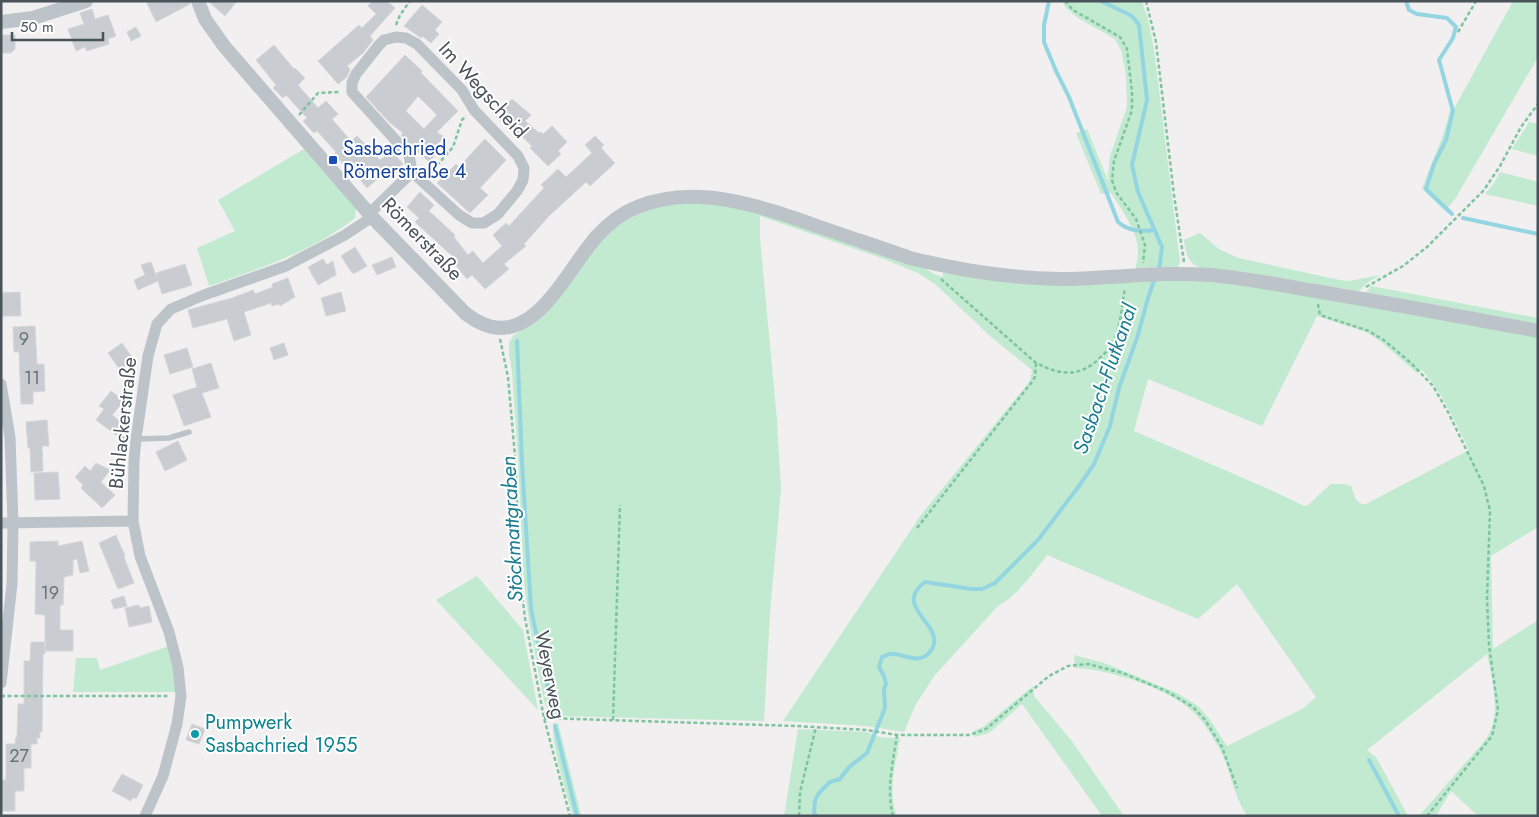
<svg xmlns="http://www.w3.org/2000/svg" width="1539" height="817" font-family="Jost,sans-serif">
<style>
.green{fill:#c2ead0;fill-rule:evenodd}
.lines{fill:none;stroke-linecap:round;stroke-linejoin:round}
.stream{stroke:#94d5e2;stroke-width:4}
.building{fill:#c9ccd1;stroke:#d4d6da;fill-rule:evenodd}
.path{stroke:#7ec49f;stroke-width:2.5;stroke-dasharray:4 2.5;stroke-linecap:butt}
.service{stroke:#bcc4ca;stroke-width:5.5}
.minor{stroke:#bcc4ca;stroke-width:11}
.tertiary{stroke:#bcc4ca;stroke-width:14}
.transit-dot{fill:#1a4fb4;stroke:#fff;stroke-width:2}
.culture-dot{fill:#0f9aa8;stroke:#fff;stroke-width:2}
.labels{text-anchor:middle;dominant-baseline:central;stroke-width:4;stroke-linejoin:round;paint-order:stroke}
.number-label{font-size:18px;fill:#697178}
.street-label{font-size:20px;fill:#49535a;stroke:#fff}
.transit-label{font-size:20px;fill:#164399;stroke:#fff;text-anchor:start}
.culture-label{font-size:20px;fill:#0d838f;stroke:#fff;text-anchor:start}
.water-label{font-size:21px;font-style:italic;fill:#1b7e93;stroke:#fff}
</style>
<rect width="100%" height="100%" fill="#f1efef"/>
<path class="green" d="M1062 1H1142L1148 19 1154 49 1180 262 1178 267 1136 268C1136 263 1138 257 1138 252 1139 234 1121 208 1111 193L1101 194 1076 133 1087 129 1109 183 1108 175 1110 156 1127 107 1126 75 1121 50 1115 39 1078 18 1066 8Z
M1513 1H1538V57L1455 199 1445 211 1422 189C1431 162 1445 137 1450 109L1455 107Z
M1529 122 1538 124V156L1512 149Z
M304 149 356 208 355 218C313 251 259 269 209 286L197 248 235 231 218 200Z
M1500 172 1538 182V206L1485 194 1494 183Z
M701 202 752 210 920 265 934 274 943 277V272L1191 280 1247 284 1538 337V527L1491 556 1493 649 1538 620V816H1478L1451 791 1436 816H1419L1481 745C1484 741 1488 737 1490 732 1500 709 1492 677 1487 654L1367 750 1376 757 1408 816H1247C1244 810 1240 805 1238 799 1231 782 1228 764 1219 748 1212 736 1205 724 1195 714 1172 689 1108 669 1075 668L1074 655 1104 663 1177 693 1198 706 1210 720 1227 746 1302 709 1316 697 1237 584 1198 619 1047 555C1033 573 1018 595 998 606L935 675 916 704 904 732 866 726 783 721 921 515 1030 381 1032 370 990 336 935 284 918 273 884 259 760 216V238L777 420 781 489 770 613 764 721 555 716 549 713 544 701 529 622 524 583 518 460 512 372 509 353V343L513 336 545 314 601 241 615 227 650 207 677 203ZM1317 316 1366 332 1380 341 1417 373 1422 370C1443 393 1455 422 1469 450L1366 504C1355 505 1355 495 1351 486L1344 484H1331L1308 505 1304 506 1271 490 1134 431 1148 379 1262 426Z
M1200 233 1219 249 1238 258 1340 280 1349 281 1380 275 1367 283 1359 291 1258 275 1201 268C1187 263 1186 253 1184 240Z
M1371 286 1538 318V325L1366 293Z
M477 576 523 630 538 710 436 600Z
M169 646 178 692H73L76 658H97L100 670Z
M1033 686 1034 696 1071 740 1124 816H1102L1022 704 989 733 975 737 973 731 983 727Z
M554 723H558L581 815 589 816H573C568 800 549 737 554 723Z
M798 729 866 732 879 737 900 738C896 763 887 791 897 816H784Z"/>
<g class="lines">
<path class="stream" d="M1049 1 1044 25V42L1056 71 1069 97 1118 222C1128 231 1141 232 1154 230
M1101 1 1132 16 1139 25 1147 100 1132 165 1138 192 1162 247 1160 264 1158 271
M1406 1 1409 10 1417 14 1447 18 1456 27 1453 38 1439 60 1453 111 1446 140 1434 164 1426 189 1452 214
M1463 218 1538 234
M517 341 522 463 531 609 553 713
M555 726 577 816
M1369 760 1399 816
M816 816 814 812 815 800 819 793 830 782 840 779 849 767 867 753 885 708 884 689 886 684 884 676 879 667 882 657C885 656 887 655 890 654 902 652 921 668 932 649 946 625 891 607 925 582L971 589H982L995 583 1038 540 1079 486 1094 464 1110 426 1119 388 1138 335 1148 298 1155 278"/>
</g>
<path class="building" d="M146 1H189L190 4 156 22Z
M208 1H237L225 16Z
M372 1H387L395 8 370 36 373 40 363 53 347 66 350 69 347 77 338 84 318 61 359 25 362 28 376 14 368 6Z
M422 5 442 22 435 30 439 34 431 43 422 36 421 38 404 26Z
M92 9 95 19 108 15 116 36 108 39 109 44 87 51 85 47 76 51 68 29 84 24 80 13Z
M136 27 141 36 131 41 127 32Z
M1 35H15V49L11 53H1Z
M274 45 294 69 295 68 305 78 298 85 318 108 326 101 338 114 332 119 351 141 357 136 380 160 392 151 403 164 391 174 388 170 367 188 349 166 347 168 334 154 336 152 317 131 314 133 303 121 307 118 286 95 283 98 273 88 276 85 256 60Z
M405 55 422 71 421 73 458 111 437 132 444 137 432 150 436 154 429 162 405 140 401 135 403 133 389 122 366 97ZM418 96 437 115 424 129 406 111Z
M512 99 531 115 525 121 539 133 541 132 543 134 552 126 567 142 558 151 561 154 548 166 530 148 532 146 516 131 514 134 496 117Z
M595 136 604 145 601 148 615 163 590 186 586 182 549 216 524 244 526 246 504 264 509 269 485 289 472 275 467 279 449 257 452 256 415 222 419 218 407 207 420 192 434 205 429 211 455 235 454 237 468 255 473 251 483 263 502 246 493 235 506 223 509 226 544 188 541 185 558 169 566 177 592 153 585 145Z
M485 139 506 160 480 188 488 195 470 213 437 183 456 164 459 167Z
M355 247 367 266 355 273H352L341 256Z
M392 257 396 267 377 275 372 265Z
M323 259 327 265 333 261 336 275 318 285 308 267Z
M151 262 157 278 156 273 185 264 192 285 162 294 158 281 138 290 134 280 145 275 141 265Z
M288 278 295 297 280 306 279 304 272 306 271 303 244 312 251 335 234 341 227 319 193 328 188 310 232 298 253 290 255 294 273 287 272 284Z
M20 292 21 316H1V293Z
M341 292 346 311 326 316 321 298Z
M35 326 37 364H44L45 391 33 392V404H21L19 352H14L13 327Z
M122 343 134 360 120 370 108 353Z
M284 343 288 355 274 360 270 348Z
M187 348 193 367 170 374 164 355Z
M211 363 219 388 202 393 211 417 184 426 173 395 197 387 192 369Z
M111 391 124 401 112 415 130 429 127 443 96 420 104 409 99 406Z
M47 420 49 446H42L43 471 31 472 30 448H28L26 422Z
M178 441 187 460 165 471 156 452Z
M96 463 110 470 101 482 115 495 102 508 81 488 83 485 75 477 85 466 90 471Z
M58 472 60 499 35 500 34 473Z
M116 535 125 556 124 557 134 583 118 589 99 543Z
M58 541V546L82 541 89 571 80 573 77 559 73 560V575L64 577 63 605H60V630H73V651H45V615L35 614 36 565V561H30V542Z
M124 596 127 606 114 609 111 600Z
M139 605 140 608 149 606 152 622 129 627 125 608Z
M31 642H45V654H43L42 731 40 732V738H37V744H31V768H24V791H15V811H1V780H6V744H15L16 737H17L18 704H24V661H30Z
M192 724 205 729 199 744 186 740Z
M122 774 143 785 136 799 133 797 131 801 112 791Z"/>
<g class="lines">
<path class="path" d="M1065 1 1073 10 1120 37 1127 49 1132 92V110L1114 161 1112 180 1116 192 1136 219 1145 245 1143 263
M1146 1 1156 42 1174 195 1184 262
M396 25 400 15 410 1
M1458 32 1476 1
M299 115 318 93 340 92
M426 171 433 170 453 147 462 120 466 116
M941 279 1036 363C1060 375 1078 378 1099 359 1105 353 1111 348 1114 341 1121 325 1122 304 1125 288
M1366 287 1403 266 1427 247 1484 190 1500 166 1521 127 1538 104
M1318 304 1320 315 1369 331 1385 341 1411 363 1433 386 1448 412 1484 486 1490 511 1487 598 1489 645 1498 710 1492 736 1427 816
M500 339 508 377 515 456 521 585 525 618 544 718 570 816
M917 528 1031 383 1035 377 1036 363
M1 696H169
M544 718 796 726 867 730 897 735H970L986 729 1049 676 1068 666 1088 664 1123 673 1166 691 1193 707 1205 720 1222 747 1237 788
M613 720 620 505
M799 816 800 792 816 727
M893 816C886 790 893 762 897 735"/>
<path class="service" d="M136 439 169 438 189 432"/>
<path class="minor" d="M396 37 406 38 417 44 462 90 474 110 518 156 524 168 523 180 517 191 498 214 484 223H472L459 215 412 172 409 155 352 92V83L356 74 379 45 384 40Z
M369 214 412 172
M1 384 10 437 13 523 12 584 1 683
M1 523 133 521
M145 816 163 776 177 724 181 696 178 667 169 632 140 556 133 521 134 460 136 439 148 356 157 324 171 309 204 295 286 266 345 235 372 217"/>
<path class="tertiary" d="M198 1 205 19 224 46 372 217 465 313C528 363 563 274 597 236 608 224 622 213 637 207 696 183 760 206 817 226 848 237 879 247 910 258 958 270 1009 278 1059 279 1109 279 1160 271 1210 275 1245 278 1280 285 1315 291 1389 303 1463 317 1538 331
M1 22 33 18 86 1"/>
</g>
<rect class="transit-dot" x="328" y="155" width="10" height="10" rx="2.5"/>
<circle class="culture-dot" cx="195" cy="734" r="5"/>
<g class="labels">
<g class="number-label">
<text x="24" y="339">9</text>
<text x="32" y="378">11</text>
<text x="50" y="593">19</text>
<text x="19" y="756">27</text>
</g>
<g class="street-label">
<text transform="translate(483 90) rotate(48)">Im Wegscheid</text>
<text transform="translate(422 239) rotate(46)">Römerstraße</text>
<text transform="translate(123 423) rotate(-84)">Bühlackerstraße</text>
<text transform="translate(550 675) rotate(79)">Weyerweg</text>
</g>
<g class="transit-label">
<text x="343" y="148">Sasbachried<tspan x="343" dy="23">Römerstraße 4</tspan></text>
</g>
<g class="culture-label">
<text x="205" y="722">Pumpwerk<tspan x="205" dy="23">Sasbachried 1955</tspan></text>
</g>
<g class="water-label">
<text transform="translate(1105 379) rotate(-71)">Sasbach-Flutkanal</text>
<text transform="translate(512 529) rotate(-93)">Stöckmattgraben</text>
</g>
</g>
<rect width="1539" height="817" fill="none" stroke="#49535a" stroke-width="5"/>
<path d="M12 32v8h91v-8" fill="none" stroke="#49535a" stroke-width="2.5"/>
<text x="20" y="32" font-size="15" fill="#49535a" stroke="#ffffff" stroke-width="4" paint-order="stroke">50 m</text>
</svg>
